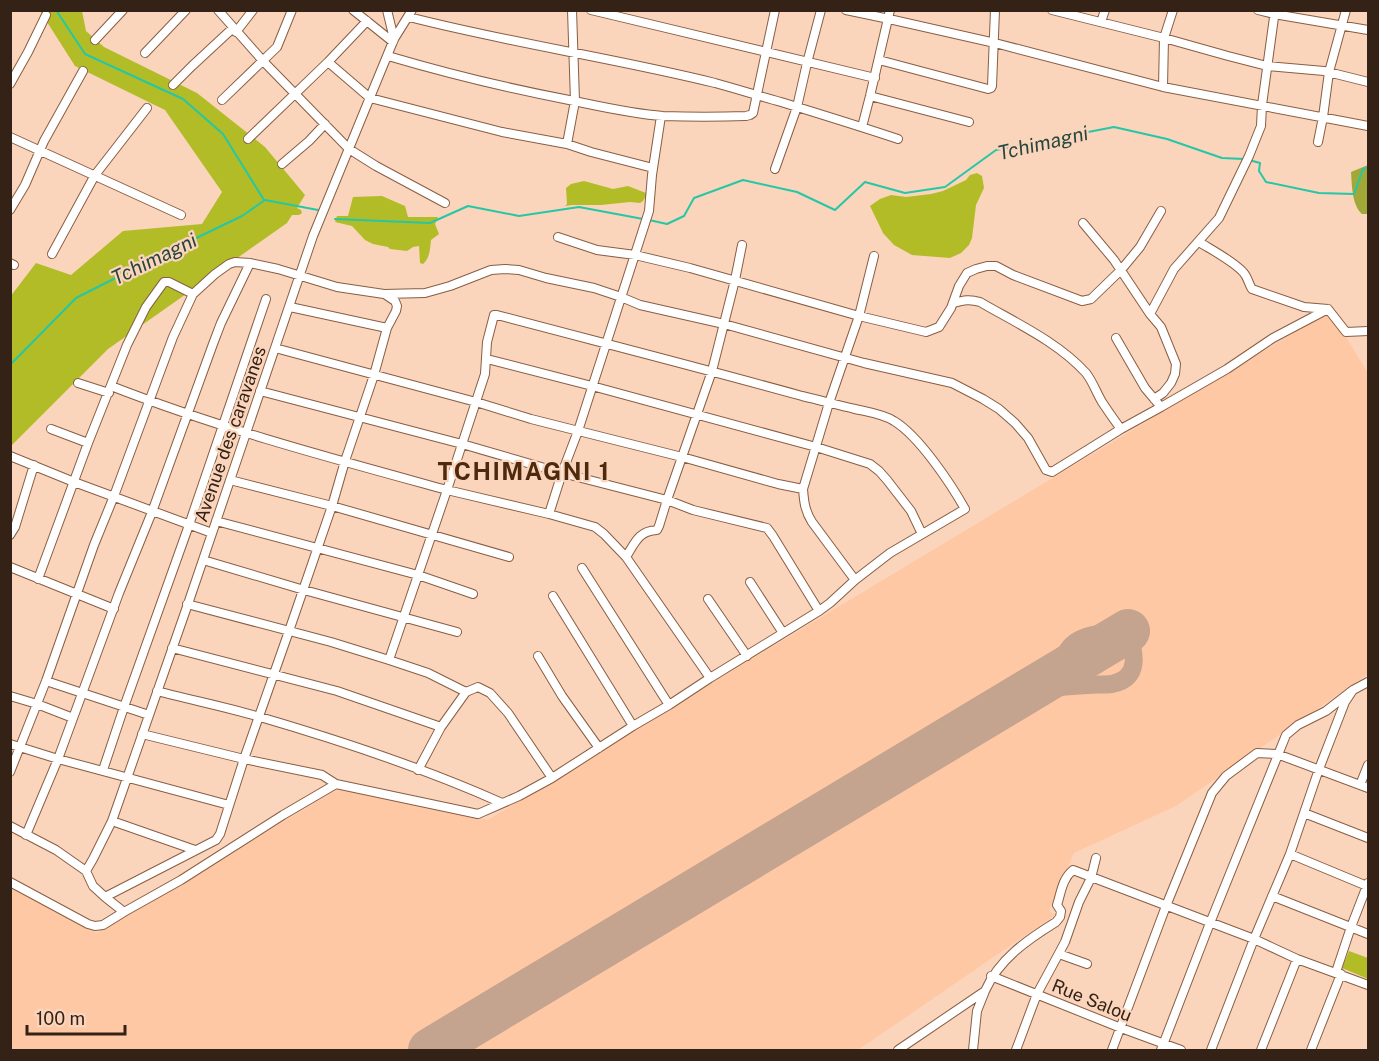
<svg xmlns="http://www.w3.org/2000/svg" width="1379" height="1061" font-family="'Public Sans',sans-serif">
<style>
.built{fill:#ffc8a5}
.green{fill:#b2bc27}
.forest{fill:#a0a938}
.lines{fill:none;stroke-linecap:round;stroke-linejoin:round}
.stream{stroke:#25c7a5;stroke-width:2}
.taxiway{stroke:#c4a38f;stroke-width:18}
.runway{stroke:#c4a38f;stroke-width:44}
.minor-casing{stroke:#885e43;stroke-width:10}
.minor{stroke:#fff;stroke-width:8}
.labels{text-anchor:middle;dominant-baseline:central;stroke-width:4.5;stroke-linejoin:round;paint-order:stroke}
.street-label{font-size:18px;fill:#342217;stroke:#fbd4bc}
.water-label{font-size:20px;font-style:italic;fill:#27463d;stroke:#fbd4bc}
.district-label{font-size:24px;font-weight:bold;letter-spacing:1.5px;fill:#4e290e;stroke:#fbd4bc}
</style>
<rect width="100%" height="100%" fill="#fbd4bc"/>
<path class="built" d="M1330 311 1368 373V674L1176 806 1074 853 1049 911 1055 915 858 1050H11L10 886 97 933 338 789 402 800 488 820 579 763Z"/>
<path class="green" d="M40 11H82L86 31 104 47 197 93 265 147 305 195 297 208 301 210 302 213 299 215H292L287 223 108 349 11 446 10 297 36 263 71 275 123 231 202 224 222 192 165 110 75 66Z
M977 173 982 176 984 188 976 205 972 238 969 245 961 253 950 258 912 255 894 245 883 233 870 206 880 199 891 195 906 197 931 194 943 191 966 180 970 175Z
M584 181 613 189 628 186 646 193V196L643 201 640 203 630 202 601 205H572L565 206 567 204 566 188 571 184Z
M382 196 405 206 408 217H438L435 224 439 234 431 240C430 249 430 258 423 264L420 263 419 246 413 247 407 251 390 249 388 247 373 244 365 240 352 226 335 222 337 216H348L353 197Z
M1349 951 1368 958V979L1342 968Z"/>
<path class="forest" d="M1368 165V214H1362C1352 205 1352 186 1351 172Z"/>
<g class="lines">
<path class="stream" d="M56 10 85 54 183 99 223 134 264 200
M1249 160 1260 163 1259 171 1266 182 1319 193 1354 194 1363 169 1368 168
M335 219 430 223 468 206 519 216 579 207 643 219
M649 220 667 224 684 216 694 198 743 180 797 192 835 210 865 182 905 193 945 187 996 150 1114 127 1167 139 1222 158 1244 159
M10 365 76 298 161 255 242 216 265 200 318 210"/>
<path class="taxiway" d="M1032 689C1051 688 1069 686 1088 685 1096 684 1104 685 1112 684 1141 678 1135 653 1128 631 1107 633 1073 632 1065 656 1063 661 1063 666 1062 671
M447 1040 453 1050"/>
<path class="runway" d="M430 1050 1128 631"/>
<g class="minor-casing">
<path id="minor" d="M218 10 263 61 349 149 376 166 445 203
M353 10 393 42
M387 10 394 39
M591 10 875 78
M846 10 889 19 995 43 1163 87 1368 126
M1052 10 1164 38 1228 56 1267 66 1324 71 1368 82
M1258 10 1274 14 1368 30
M409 17C510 43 614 58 715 83 737 89 759 96 781 102 820 114 859 126 898 139
M1101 22 1105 10
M236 32 253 10
M95 40 123 10
M145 53 186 10
M388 56C449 74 511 89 574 101 603 107 633 114 663 116 691 117 718 117 746 116L750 115 753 113 775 10
M879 60 988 89 991 88 992 86 995 10
M328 62 370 98 502 132 567 144 591 152 653 168
M10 84 28 52 46 15
M173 85 192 66 233 28
M1163 87 1164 38 1173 10
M870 96 969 122
M222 100 277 47 292 10
M862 127 870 96 890 10
M10 137 181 215
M248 139 328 62 367 21
M1318 142 1323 117 1329 72 1346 10
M567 144 575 101 572 10
M282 164 309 141 325 124
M775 169 797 107 807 63 821 10
M10 210 25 185 44 141 83 71
M1083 223 1114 260 1150 314 1161 327 1176 364 1175 374 1171 383 1163 393 1154 399
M558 237 597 250 635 255 690 268 859 316 926 332 939 327 951 308 959 286 967 273 976 269 987 266H996L1013 275 1082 301 1091 299 1121 270 1140 247 1161 211
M1199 242C1212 250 1233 261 1243 272 1248 277 1248 283 1252 289L1304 307 1328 309 1346 332 1368 331
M52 254 95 175 147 108
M10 263 14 265
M954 303C964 300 970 299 980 302 1016 323 1058 342 1086 373 1093 382 1096 392 1102 402 1108 411 1114 420 1121 429
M290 307 387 328
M1150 314 1174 269 1219 218 1249 156 1261 126 1262 105 1275 10
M275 348 476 402 531 419 682 457 778 484 803 489
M487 359 592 386 816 447 870 464 879 471 887 480 911 511 922 534
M78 383 109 393
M111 386C221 429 334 459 447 490L389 660
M260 391 462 444 562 473 549 514 447 490 485 374 487 342 494 315H497C599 342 701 368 802 396 820 400 837 405 855 409 868 412 883 414 894 421 919 436 951 484 965 509L890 553 855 580 830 603 819 611 773 536 767 528 693 510 667 500 562 473 578 431 649 211 652 175 661 116
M1161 407 1227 369 1273 338 1328 309
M51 429 88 443
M10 456 74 482 212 533
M230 480 332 506 509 557
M216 521 418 575 473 594
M10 535 15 527 34 465
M626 557C635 543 638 531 657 530L659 526 667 500 712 371 735 280 742 245
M203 560 304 590 457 632
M10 567 114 609
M582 568 669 705
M38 579 88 443 127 345 146 307 164 282H169L193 294
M855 580 812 522C805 511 804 502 803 489L829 403 859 316 874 256
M750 582 783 633
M553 596 633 726
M708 599 747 656
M187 604 331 642 389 660 428 673 466 692
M172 648 337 691 441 727
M538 656 562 696 599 748
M710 678 819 611
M46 681 149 715
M157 691C191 700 226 707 260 717 342 741 424 768 502 803
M10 696 37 704 73 718
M142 734 244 759 322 775 336 784
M10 744 58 759 229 805
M103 770 124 707 189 525 266 299
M418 770 441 727 466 692 478 687 490 693 508 713 552 778
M10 772 46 681 94 545 114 496 173 337 193 294 215 274 229 264 235 262 250 263 278 269 337 287 384 294 425 293 450 286 491 270 505 269 519 270 546 278 594 288 621 297 640 305 724 324 864 363 952 383 983 399 999 409 1015 423 1028 438 1046 470 1052 472 1121 429 1161 407 1145 388 1116 338
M1360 785 1368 765
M1304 813 1368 838
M112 821 195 850
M10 826 56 850 86 871 93 886 105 897 124 912
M26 835 58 759 119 593 152 512 213 344 221 323 250 263
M1290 854 1367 886
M86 871 93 859 112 821 189 601 313 236 394 39 412 10
M10 882 88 924 95 926 103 925 124 912 181 880 283 815 336 784 478 814 519 796 552 778 633 726 669 705 710 678 626 557 604 534 595 527 549 514
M1272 896 1368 934
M105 897 216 840 220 834 244 759 289 631 332 506 345 461 374 375 387 328 396 311 397 306 395 301 386 295
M1059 954 1087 964
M1336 972 1351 927 1368 883
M991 976 1121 1028 1181 1050
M898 1050 985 991C999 959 1027 940 1056 922L1060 917 1061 911 1057 905C1061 893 1062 879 1073 870L1254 939 1297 959 1368 985
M973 1050 977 1011 985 991
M1016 1050 1037 994 1065 942 1079 902 1091 878 1096 858
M1112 1050 1166 906 1212 793 1226 776 1257 753 1277 754 1368 788
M1161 1050 1210 923 1286 735 1298 725 1326 711 1353 690
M1211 1050 1254 939 1290 854 1319 769 1345 702 1353 690 1368 682
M1261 1050 1297 959
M1311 1050 1341 974"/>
</g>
<use href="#minor" class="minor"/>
</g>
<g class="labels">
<g class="street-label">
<text transform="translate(230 434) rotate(-71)">Avenue des caravanes</text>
<text transform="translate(1092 1000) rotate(22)">Rue Salou</text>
</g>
<g class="water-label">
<text transform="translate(1043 143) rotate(-13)">Tchimagni</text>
<text transform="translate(154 259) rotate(-26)">Tchimagni</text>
</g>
<g class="district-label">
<text x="524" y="471">TCHIMAGNI 1</text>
</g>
</g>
<rect width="1379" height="1061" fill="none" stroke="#342217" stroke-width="24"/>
<path d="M27 1025v9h98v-9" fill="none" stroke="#342217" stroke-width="3"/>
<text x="36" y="1025" font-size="18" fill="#342217" stroke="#fbd4bc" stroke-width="4.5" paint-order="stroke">100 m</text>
</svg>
